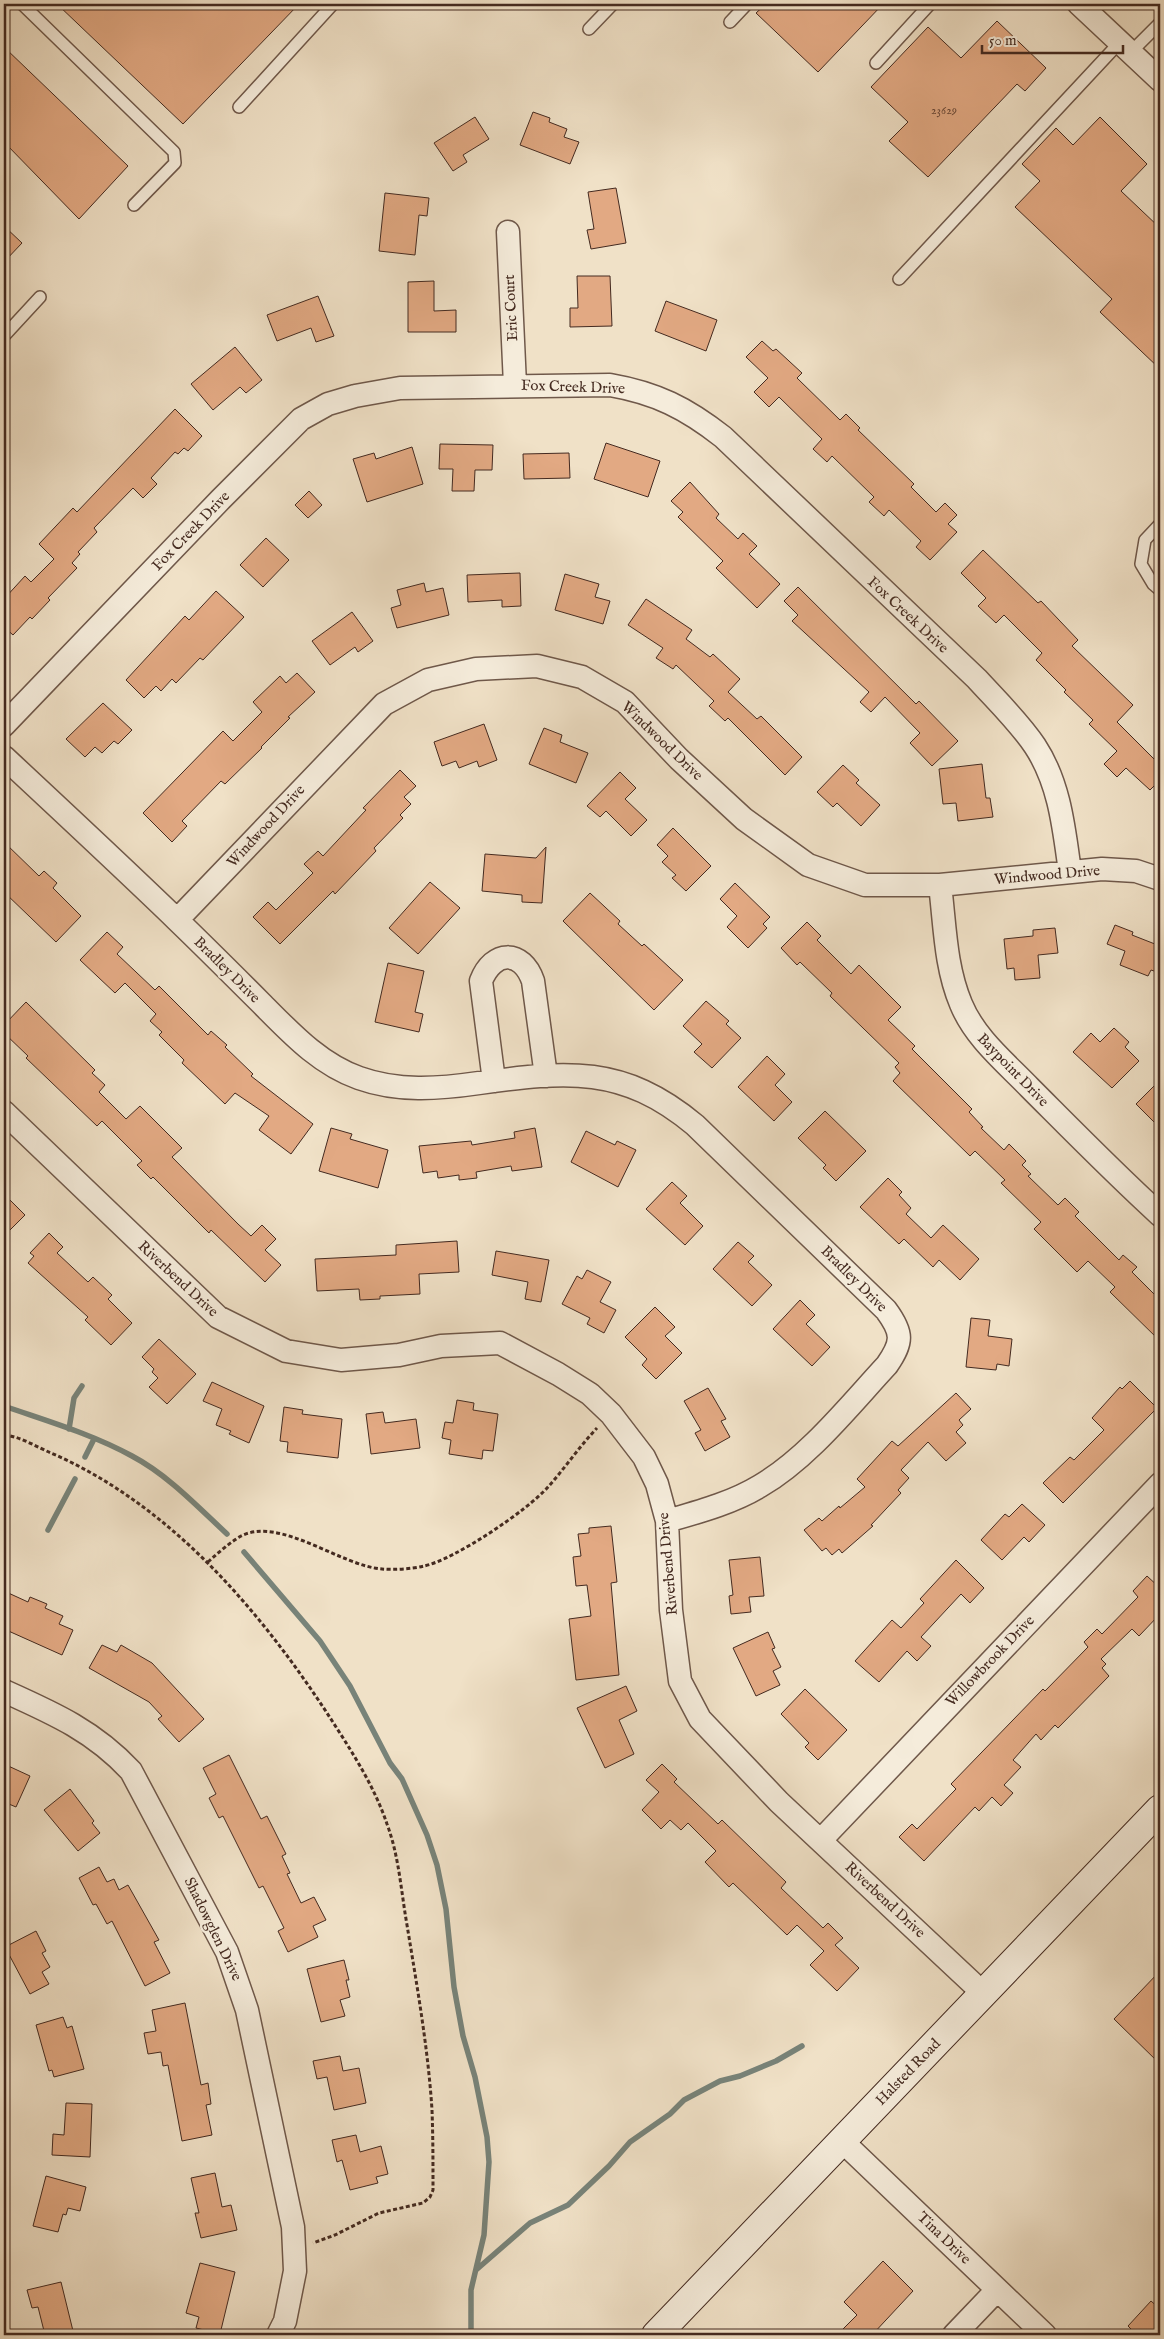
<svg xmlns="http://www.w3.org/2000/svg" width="1164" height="2339" font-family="'IM FELL English',serif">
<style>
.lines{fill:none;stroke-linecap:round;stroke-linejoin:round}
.stream{stroke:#788379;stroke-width:5.5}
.building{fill:#e2a983;stroke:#442a20}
.lane-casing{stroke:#6f584a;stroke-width:14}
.street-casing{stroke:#6f584a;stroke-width:25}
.secondary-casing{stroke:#442a20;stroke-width:30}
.path{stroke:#442a20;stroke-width:3;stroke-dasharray:4 2.5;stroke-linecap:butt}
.lane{stroke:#f5ecdb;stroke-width:11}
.street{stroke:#f5ecdb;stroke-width:22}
.secondary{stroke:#f5ecdb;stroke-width:28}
.labels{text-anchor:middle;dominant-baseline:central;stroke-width:5;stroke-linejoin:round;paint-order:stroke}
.number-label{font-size:12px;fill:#6c4a39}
.street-label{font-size:15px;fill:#442a20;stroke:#f5ecdb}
</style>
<rect width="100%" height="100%" fill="#f0e1c7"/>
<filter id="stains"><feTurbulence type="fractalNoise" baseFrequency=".004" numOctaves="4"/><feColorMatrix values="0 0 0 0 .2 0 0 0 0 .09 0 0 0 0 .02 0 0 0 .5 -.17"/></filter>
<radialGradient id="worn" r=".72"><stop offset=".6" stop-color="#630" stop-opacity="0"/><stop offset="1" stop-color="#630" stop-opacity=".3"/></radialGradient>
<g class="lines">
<path class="stream" d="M4 1406C47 1421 92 1434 132 1456 168 1475 198 1507 227 1534
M69 1429 74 1398 82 1386
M85 1457 94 1439
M48 1530 75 1479
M244 1552 320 1641 350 1686 390 1763 402 1779 427 1835 437 1865 446 1909 454 1987 463 2036 475 2077 487 2137 489 2162 484 2235 471 2290V2335
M476 2270 530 2223 568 2205 609 2166 630 2142 670 2114 684 2100 720 2081 740 2076 776 2061 802 2046"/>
</g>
<path class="building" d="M57 4H299L183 124Z
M766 4H883L818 72 756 13Z
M997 21 1046 68 1025 91 1017 84 928 177 889 141 908 122 871 87 928 27 961 58Z
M4 47 128 166 79 219 4 142Z
M533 112 550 118 549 122 567 129 564 137 579 142 570 164 520 145Z
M475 117 489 139 463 155 467 162 453 171 434 143Z
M1100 117 1147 164 1121 191 1160 228V369L1100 312 1112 299 1015 207 1040 181 1022 164 1056 128 1073 145Z
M616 188 626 243 591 249 587 230 594 229 588 192Z
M385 193 429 198 427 216 419 215 415 255 379 251Z
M4 226 22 243 4 262Z
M577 276H610L612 326 570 327V308H578Z
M434 281V311L456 310V332H408V282Z
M318 296 334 336 316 342 311 328 277 341 267 315Z
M666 301 717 320 706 351 655 331Z
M762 341 773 351 776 349 802 373 797 378 840 420 846 414 860 428 858 430 914 484 911 487 936 512 945 503 957 515 948 524 957 532 930 560 916 547 921 541 889 510 884 516 869 502 874 497 832 456 827 462 813 449 822 439 779 397 769 407 754 392 768 378 746 357Z
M235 347 262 380 246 393 240 387 213 410 191 384Z
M175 409 202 436 188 451 184 448 178 454 175 452 151 478 157 484 143 498 133 488 94 528 97 532 78 552 80 554 72 563 77 568 48 598 50 600 32 619 30 617 13 635 4 627V599L25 576 31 582 54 559 39 544 73 508 77 512Z
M606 443 660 461 648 497 594 479Z
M440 444 493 445 492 470H475L474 491H452L453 469H439Z
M412 447 423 484 367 502 353 459 374 453 376 459Z
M569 453 570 478 524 479 523 454Z
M690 482 719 514 716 518 738 539 743 533 757 546 749 554 780 584 757 608 716 568 723 561 678 517 683 512 671 501Z
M309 491 322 505 308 518 295 505Z
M266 538 289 560 263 587 240 565Z
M983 550 1038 603 1041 601 1078 640 1072 646 1133 705 1117 722 1160 765V780L1150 790 1126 768 1117 777 1104 764 1117 751 1089 724 1093 720 1064 692 1066 690 1036 660 1042 653 1004 615 996 623 978 606 986 598 961 573Z
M520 573 521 606 502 607V600L468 602 467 575Z
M565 574 599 584 595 597 610 601 603 624 555 610Z
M424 583 426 592 443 588 449 615 397 628 391 608 401 605 397 590Z
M798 587 916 704 919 701 958 741 932 766 910 743 920 733 885 697 871 712 860 702 869 692 792 621 798 615 784 601Z
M216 591 244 617 203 660 200 658 176 683 172 679 161 691 156 686 144 698 126 680 185 616 189 620Z
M646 599 692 630 686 639 710 657 713 654 740 679 728 692 757 719 761 716 802 757 785 775 728 718 725 721 709 706 714 701 676 665 673 669 656 658 663 648 628 625Z
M352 612 373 641 358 652 355 647 330 665 312 641Z
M297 673 315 692 288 717 290 718 261 747 262 748 225 784 221 781 182 821 187 826 172 842 143 813 223 731 233 741 262 712 253 702 280 676 286 683Z
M103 703 132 730 118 744 114 741 102 753 95 747 85 757 66 739Z
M484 724 497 760 479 767 477 761 459 768 456 761 442 766 434 742Z
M544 728 562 735 560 742 588 753 576 783 529 764Z
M982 764 986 798H990L993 817 958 821 956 803 943 804 939 769Z
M843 765 859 780 856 783 880 805 861 826 837 803 833 807 817 792Z
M400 770 416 786 404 797 411 804 400 815 403 818 374 848 376 851 335 894 333 891 280 944 253 917 268 902 276 910 313 873 304 864 318 851 323 856 366 810 363 808Z
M620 772 636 788 625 799 647 820 631 836 606 811 600 817 587 806Z
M673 828 711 866 686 891 672 878 676 875 662 862 668 856 657 845Z
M4 842 39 876 44 871 57 883 53 888 81 916 56 942 4 892Z
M546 847 542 903 522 902V895L482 891 485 854 536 858Z
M430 882 460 908 418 954 389 928Z
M735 883 770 917 763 924 767 928 748 948 727 927 737 916 720 899Z
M590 893 620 921 618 924 642 946 644 944 683 980 654 1010 563 921Z
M807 922 821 936 817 940 851 974 859 965 901 1007 888 1020 915 1046 912 1049 972 1109 969 1112 983 1127 981 1128 1004 1150 1009 1144 1026 1161 1022 1165 1031 1174 1028 1176 1058 1205 1065 1198 1079 1212 1075 1216 1119 1260 1123 1255 1137 1267 1132 1272 1160 1300V1341L1110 1292 1115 1287 1088 1261 1077 1272 1034 1229 1041 1222 1001 1183 1005 1180 975 1151 970 1156 893 1081 900 1073 895 1067 899 1063 830 996 832 993 800 962 797 965 781 948Z
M1115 925 1133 932 1132 935 1160 946V973L1151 970 1148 976 1120 965 1125 951 1107 944Z
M1055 928 1058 953 1038 955 1040 978 1015 980 1014 968 1007 969 1004 939 1033 936V930Z
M107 932 123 947 117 954 155 990 159 986 208 1035 211 1031 227 1045 225 1047 253 1074 251 1076 313 1124 291 1154 259 1130 269 1116 235 1093 225 1104 182 1063 184 1060 159 1035 162 1032 150 1021 156 1014 125 983 115 993 80 960Z
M388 963 424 971 415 1012 423 1014 419 1032 375 1022Z
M706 1001 729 1021 726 1024 741 1038 712 1068 694 1052 702 1044 683 1026Z
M26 1002 95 1070 92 1073 105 1085 99 1092 126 1119 140 1106 182 1148 172 1157 238 1224 251 1236 262 1225 276 1239 265 1250 281 1265 265 1282 211 1230 209 1233 153 1177 151 1179 137 1165 142 1161 102 1121 97 1126 26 1058 28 1056 4 1033V1025Z
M1114 1028 1129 1042 1125 1047 1139 1061 1112 1088 1073 1052 1091 1033 1100 1042Z
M767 1056 785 1074 775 1085 792 1102 774 1121 738 1087Z
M1160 1080V1128L1136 1104Z
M825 1111 866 1151 836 1181 823 1168 826 1165 798 1138Z
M331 1128 352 1134 350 1139 388 1150 378 1188 319 1171Z
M535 1128 542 1167 512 1171 511 1166 476 1172 477 1178 459 1180V1175L438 1178 437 1171 423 1173 419 1146 471 1141 472 1145 515 1138 514 1132Z
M586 1131 615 1145 617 1141 636 1150 618 1187 571 1162Z
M888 1178 902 1192 899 1195 911 1208 906 1214 931 1238 943 1225 979 1259 960 1280 939 1260 933 1267 904 1239 899 1244 860 1207Z
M672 1182 687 1196 680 1203 703 1226 685 1245 646 1209Z
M4 1194 25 1215 4 1236Z
M49 1233 63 1247 57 1253 88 1282 93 1277 112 1295 108 1299 132 1323 111 1345 85 1320 88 1317 28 1263 34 1256 30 1253Z
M457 1241 459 1272 419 1274 420 1294 380 1296V1299L360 1300 359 1289 317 1291 315 1259 396 1255V1245Z
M738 1242 754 1256 748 1262 772 1285 752 1306 713 1269Z
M496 1251 549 1260 541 1302 525 1299 528 1282 492 1275Z
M587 1270 611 1282 600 1302 616 1310 604 1333 587 1324 590 1318 562 1304 577 1276 582 1279Z
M800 1300 815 1315 806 1324 830 1347 812 1366 773 1329Z
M655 1307 675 1327 665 1336 682 1353 656 1379 642 1365 647 1359 625 1337Z
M971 1318 990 1320 988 1336 1012 1339 1009 1366 997 1364 996 1370 966 1367Z
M159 1339 196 1374 167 1404 149 1387 158 1378 152 1372 154 1369 142 1357Z
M1130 1381 1157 1408 1063 1503 1043 1483 1070 1457 1074 1460 1104 1430 1092 1418 1120 1387 1122 1389Z
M212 1382 264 1406 249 1443 229 1434 231 1431 216 1425 222 1409 203 1401Z
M708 1388 726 1419 721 1421 730 1437 705 1451 695 1433 701 1430 684 1401Z
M956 1393 971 1409 959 1420 963 1425 956 1432 966 1443 946 1461 928 1442 901 1470 909 1478 898 1490 901 1493 871 1525 873 1526 842 1553 839 1549 832 1555 826 1548 822 1551 804 1530 819 1518 822 1521 839 1506 840 1508 865 1487 857 1479 892 1441 898 1446Z
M457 1400 474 1403 473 1410 498 1414 493 1451 483 1450 482 1459 449 1454 451 1440 442 1438 445 1422 453 1423Z
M284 1407 303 1410 302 1414 342 1419 338 1458 287 1452 288 1442 280 1441Z
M383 1412 385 1423 416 1419 420 1448 371 1454 366 1414Z
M1022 1504 1045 1525 1029 1542 1024 1537 1002 1560 981 1540 1005 1514 1009 1517Z
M611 1526 617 1582 611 1583 619 1675 576 1680 569 1619 591 1616 587 1585 576 1586 573 1557 581 1556 578 1534 589 1533V1528Z
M760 1557 764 1596 749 1597 751 1612 731 1614 729 1596 733 1595 729 1560Z
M956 1560 984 1588 970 1603 961 1594 921 1637 931 1646 917 1661 907 1651 879 1682 855 1661 892 1620 901 1628 924 1603 920 1599Z
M1147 1576 1160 1588V1614L1139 1636 1132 1629 1101 1659 1106 1664 1102 1668 1109 1676 1058 1728 1055 1725 1041 1740 1036 1734 1013 1760 1021 1767 1004 1785 1013 1793 1001 1806 992 1797 979 1811 975 1807 924 1861 899 1837 912 1824 917 1829 956 1789 951 1784 1043 1689 1045 1691 1088 1647 1084 1642 1097 1629 1102 1634 1138 1597 1133 1591Z
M4 1591 28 1602 30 1597 47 1604 45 1608 63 1616 59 1624 73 1630 62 1655 4 1629Z
M768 1632 775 1648 772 1649 781 1667 773 1671 780 1685 756 1696 733 1648Z
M102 1645 117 1652 121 1645 152 1663 204 1719 179 1742 158 1719 162 1716 149 1702 89 1668Z
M626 1686 637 1711 619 1720 634 1754 605 1768 577 1708Z
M805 1689 847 1730 818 1760 805 1747 809 1743 781 1714Z
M229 1755 261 1819 267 1816 286 1854 282 1856 290 1873 287 1874 301 1903 314 1897 326 1920 313 1926 318 1937 288 1952 278 1931 284 1928 263 1886 259 1888 223 1816 219 1818 209 1798 216 1794 203 1768Z
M4 1764 30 1776 16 1807 4 1802Z
M662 1764 677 1779 674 1782 718 1824 722 1820 786 1882 781 1888 823 1928 828 1923 843 1938 835 1945 859 1968 837 1991 810 1965 824 1951 797 1925 787 1935 733 1883 729 1887 705 1862 716 1851 688 1823 681 1830 670 1820 661 1829 642 1810 659 1792 646 1780Z
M70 1789 94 1821 92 1823 100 1833 78 1851 44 1810Z
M99 1867 107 1882 114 1879 119 1890 128 1885 159 1940 154 1942 170 1973 145 1986 112 1921 107 1924 96 1904 93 1905 79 1878Z
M36 1931 46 1951 42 1953 50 1967 42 1972 49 1984 30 1994 5 1947Z
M344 1960 349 1980H346L350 1997 340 2000 345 2016 321 2022 307 1969Z
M1160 1971V2064L1114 2019Z
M185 2003 201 2085 208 2083 211 2104 206 2105 212 2135 182 2141 168 2065 163 2066 161 2052 148 2054 144 2033 156 2031 152 2010Z
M63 2017 67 2028 72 2026 84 2069 54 2077 52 2070 49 2071 36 2025Z
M340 2056 343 2071 359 2068 366 2103 334 2110 327 2077 317 2079 313 2061Z
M66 2103 92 2104 90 2157 52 2155 53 2134 64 2135Z
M356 2135 360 2152 381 2146 388 2174 376 2177 378 2183 350 2190 342 2160 337 2162 332 2140Z
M215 2173 222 2207 231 2205 237 2230 201 2238 195 2213H199L191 2178Z
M46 2176 86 2187 80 2211 68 2208 66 2215 63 2214 58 2232 33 2226Z
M883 2261 913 2291 872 2335H837L857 2315 844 2302Z
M200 2263 235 2272 220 2334 196 2328 199 2317 186 2313Z
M61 2282 74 2335H45L38 2307 32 2308 27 2290Z
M1151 2301 1160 2309V2335H1137L1128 2326Z"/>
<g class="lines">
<g class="lane-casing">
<path id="lane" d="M22 4 174 152 175 163 134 205
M730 22 747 4
M589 29 613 4
M1131 52 1160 23
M876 63 930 4
M239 107 333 4
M899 279 1120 42
M4 336 40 297
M1160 524 1145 540 1141 564 1153 584 1160 590"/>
</g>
<g class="street-casing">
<path id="street" d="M1079 4 1160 80
M508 232 515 385
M4 725 221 499 301 419 328 404 355 396 400 388 610 385C656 393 686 408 723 437L977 679C997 701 1019 722 1035 746 1060 784 1064 829 1070 872
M4 757C62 811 120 865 177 920 205 947 233 975 261 1003 290 1032 319 1064 359 1078 398 1092 438 1089 479 1083 567 1071 623 1065 695 1125L886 1310C903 1333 903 1342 887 1365 849 1406 808 1458 760 1486 732 1503 698 1512 667 1521
M940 885C945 925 945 966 961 1004 975 1038 1005 1062 1030 1088 1073 1131 1115 1174 1160 1215
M177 920 384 704 428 680 476 669 537 666 582 677 625 702 679 759 744 819 808 865 865 885H940L1102 869 1136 871 1160 879
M494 1081 481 981C493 950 522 949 533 981L546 1076
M4 1112 218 1317 286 1351 341 1360 399 1355 441 1346 500 1343 558 1374 590 1394 611 1414 644 1457 657 1484 667 1521 671 1610 680 1681 700 1719 779 1802 984 1994
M4 1691C53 1713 94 1731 131 1771L227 1952 247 2010 293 2227 295 2271 285 2321 278 2335
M821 1840 1160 1484
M842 2141 1045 2335
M954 2335 997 2290"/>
</g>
<g class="secondary-casing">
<path id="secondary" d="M656 2335 1160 1809"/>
</g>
<path class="path" d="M4 1435C19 1436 37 1447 51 1453 169 1504 258 1608 327 1713 349 1747 374 1785 387 1824 399 1856 401 1891 407 1925 417 1986 428 2048 432 2110 433 2137 433 2163 433 2190L430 2197 423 2203 379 2213 335 2235 313 2243
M208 1562C218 1553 229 1543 241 1536 280 1516 341 1566 382 1569 394 1570 412 1569 424 1566 454 1560 528 1510 548 1487 565 1468 579 1447 597 1428"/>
<use href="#lane" class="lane"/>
<use href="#street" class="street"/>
<use href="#secondary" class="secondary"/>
</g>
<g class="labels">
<g class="number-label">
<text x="944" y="110">23629</text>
</g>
<g class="street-label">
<text transform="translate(511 308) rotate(-93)">Eric Court</text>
<text transform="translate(573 387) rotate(2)">Fox Creek Drive</text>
<text transform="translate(191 531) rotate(-46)">Fox Creek Drive</text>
<text transform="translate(908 615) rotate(43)">Fox Creek Drive</text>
<text transform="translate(662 741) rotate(44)">Windwood Drive</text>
<text transform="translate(266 826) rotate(-47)">Windwood Drive</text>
<text transform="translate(1047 875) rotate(-5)">Windwood Drive</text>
<text transform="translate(227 970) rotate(45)">Bradley Drive</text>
<text transform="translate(1013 1070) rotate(46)">Baypoint Drive</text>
<text transform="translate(178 1279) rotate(43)">Riverbend Drive</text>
<text transform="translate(854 1279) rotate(45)">Bradley Drive</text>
<text transform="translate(668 1564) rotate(-95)">Riverbend Drive</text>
<text transform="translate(990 1661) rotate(-46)">Willowbrook Drive</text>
<text transform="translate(885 1900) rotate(43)">Riverbend Drive</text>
<text transform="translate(213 1929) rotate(64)">Shadowglen Drive</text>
<text transform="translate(908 2072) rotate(-46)">Halsted Road</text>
<text transform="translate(944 2238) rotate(44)">Tina Drive</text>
</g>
</g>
<rect width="1164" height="2339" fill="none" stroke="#f0e1c7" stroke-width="20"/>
<rect x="5" y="5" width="1154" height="2329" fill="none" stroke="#442a20" stroke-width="2.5"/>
<rect x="10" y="10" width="1144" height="2319" fill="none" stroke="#442a20"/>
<path d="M982 45v8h141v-8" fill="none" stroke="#442a20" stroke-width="2.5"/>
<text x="989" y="45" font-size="15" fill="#442a20" stroke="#f5ecdb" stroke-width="4" paint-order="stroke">50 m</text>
<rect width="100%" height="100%" filter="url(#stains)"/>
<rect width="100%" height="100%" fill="url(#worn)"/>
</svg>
